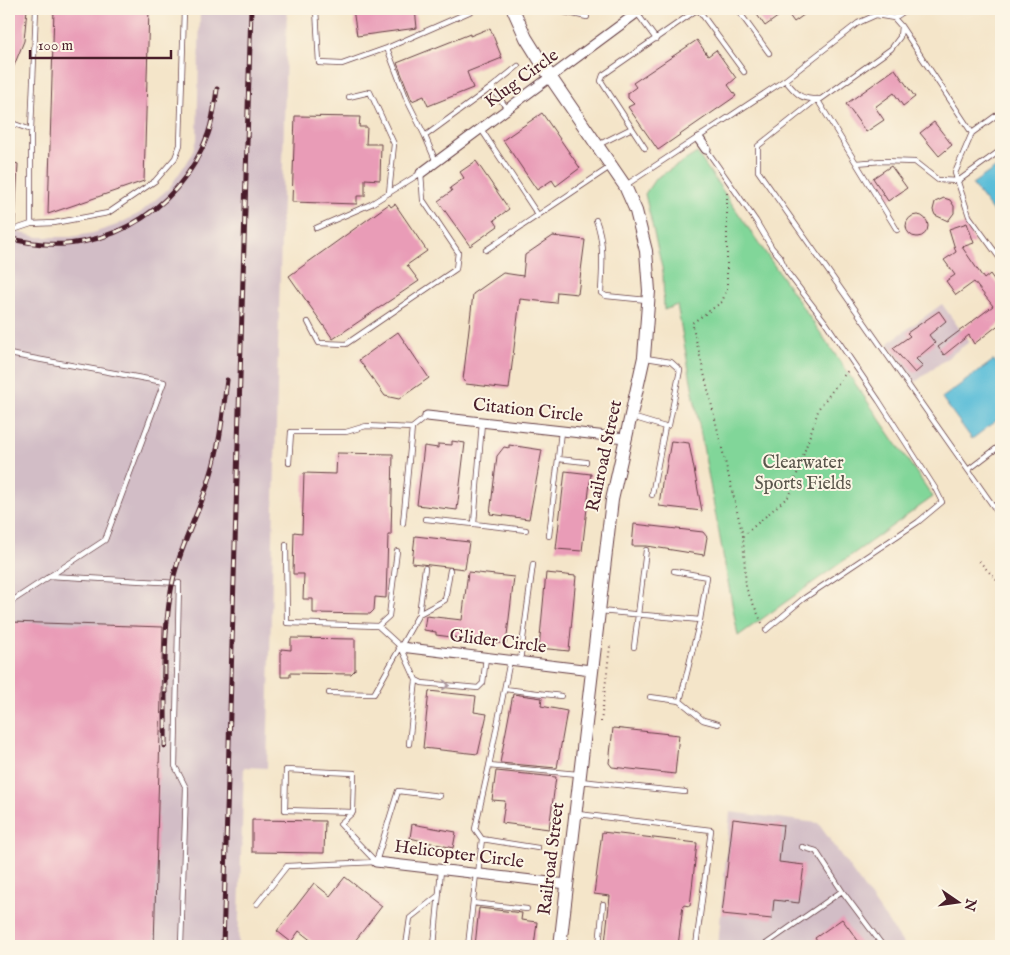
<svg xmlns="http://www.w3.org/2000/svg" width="1010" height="955" font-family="'IM FELL English',serif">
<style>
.industrial{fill:#d2bdc6}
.green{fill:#81d699;stroke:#667a62}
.water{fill:#5abdd8;stroke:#526e82}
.building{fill:#e99cb7}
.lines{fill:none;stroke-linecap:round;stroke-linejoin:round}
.lane-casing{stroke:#643d43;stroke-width:6}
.street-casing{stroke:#643d43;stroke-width:11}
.secondary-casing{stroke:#643d43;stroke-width:14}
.path{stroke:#643d43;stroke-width:2;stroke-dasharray:1 4;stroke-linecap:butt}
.lane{stroke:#fff;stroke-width:4.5}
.street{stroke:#fff;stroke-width:9}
.secondary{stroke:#fff;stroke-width:12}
.rail-casing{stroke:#4a1f2b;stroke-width:5}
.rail{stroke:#fcf5e5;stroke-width:3;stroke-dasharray:9;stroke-linecap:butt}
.oneway{stroke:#ae9aa0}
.labels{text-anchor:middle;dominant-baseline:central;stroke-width:4;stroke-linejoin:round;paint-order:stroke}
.street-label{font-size:18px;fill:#4a1f2b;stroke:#fcf5e5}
.park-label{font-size:18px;fill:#5a564c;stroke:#fcf5e5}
</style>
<rect width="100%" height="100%" fill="#fcf5e5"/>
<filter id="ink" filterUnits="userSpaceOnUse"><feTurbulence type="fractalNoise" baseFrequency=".02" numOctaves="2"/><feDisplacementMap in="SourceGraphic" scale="10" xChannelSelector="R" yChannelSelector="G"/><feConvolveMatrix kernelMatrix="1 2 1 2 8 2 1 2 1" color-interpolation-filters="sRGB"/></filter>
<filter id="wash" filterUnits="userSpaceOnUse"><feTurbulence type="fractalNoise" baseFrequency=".0096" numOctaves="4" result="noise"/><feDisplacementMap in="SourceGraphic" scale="20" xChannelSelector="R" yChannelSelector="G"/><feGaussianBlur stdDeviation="1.12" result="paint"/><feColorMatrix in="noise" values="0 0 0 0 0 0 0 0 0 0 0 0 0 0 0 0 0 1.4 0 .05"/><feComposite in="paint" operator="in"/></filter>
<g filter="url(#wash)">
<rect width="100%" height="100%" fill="#f4e5c9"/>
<path class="industrial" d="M200 9H287L267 768 244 767 238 946H9V230L38 237H71L93 233 117 225 140 213 169 188 192 155 197 140Z
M942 304 969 342 915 382 888 343Z
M730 812 818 823 905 946H718Z"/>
<path class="green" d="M697 153 933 497 738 636 677 305 664 310 663 272 645 194 655 179Z"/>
<path class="water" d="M1001 164V222L972 184Z
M994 360 1001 370V417L972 439 942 398Z"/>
<g id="blocks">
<path class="building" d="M9 9H27L24 41 9 78Z
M54 9H149L144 181 48 214Z
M353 9H415L417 28 357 36Z
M753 9H812L794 22 786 11 765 26Z
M490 28 502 58 467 72 473 88 428 106 424 96 412 101 397 63 470 34V36Z
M697 40 708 56 716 50 736 78 728 85 736 96 658 150 628 107 634 104 628 98V93L636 87 633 83Z
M895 69 915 97 903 106 894 93 875 107 884 120 866 132 846 104Z
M542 113 580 168 556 186 552 180 537 190 503 140Z
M295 116 360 117 359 127H367L366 144H381L380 180 365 179V196H357V204L292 202Z
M934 122 952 145 939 156 920 133Z
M9 161 18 164 15 224 9 222Z
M476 161 509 209 494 220 498 226 470 246 438 201 452 191 450 188 464 178 460 172Z
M891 166 907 188 888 201 873 178Z
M944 198 950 200 954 206V213L948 221 935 215 933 210 935 202Z
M389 204 391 207 395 204 427 251 407 265 419 281 333 339 289 276Z
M906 226a11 11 0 1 1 22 0a11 11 0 1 1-22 0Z
M967 223 974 243 962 247 984 279 990 274 1001 289V323L974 344 969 335 944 355 938 347 993 306 974 282 956 295 946 281 955 275 944 260 956 252 949 229Z
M553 236 585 240 578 294 557 292 556 303 520 299 509 389 466 384 463 380 473 294 503 273 523 276 525 255Z
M939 311 946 321 929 335 935 343 916 359 923 366 915 373 893 348 910 336 907 333Z
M398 332 429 378 399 399 385 396 359 360Z
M452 441 465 443 457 510 417 505 424 446 438 448V444L452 445Z
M671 441 689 443 702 511 659 506 663 475H665Z
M509 445 542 450 529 519 490 514 497 456 504 447 509 448Z
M337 453 393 454 391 535H388L386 598 375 597 374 610 370 614 313 613V599H303L304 574H293L294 532 302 533 304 473 336 474Z
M565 471 591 474 582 551 556 549Z
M634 524 703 532 707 537 704 555 647 546H632Z
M415 536 469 542 465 569 412 563Z
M468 572 514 577 506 644 436 635V632L424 630 426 616 462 620Z
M546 573 576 576 569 651 539 648Z
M11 622 163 627 154 946H9V724Z
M291 638 355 639V670L351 674 290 673V677H281V649L291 650Z
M429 691 476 696 474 712 487 714 478 754 423 748Z
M513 694 542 698 541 706 567 711 557 768 500 763Z
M613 728 679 735 675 774 612 767 609 763Z
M496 771 556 777 549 829 502 823 505 801 492 800Z
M733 819 783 825 779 862 804 865 799 903 774 900 772 919 722 914Z
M252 820 325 821 324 853 252 852Z
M412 824 456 832 453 848 410 838Z
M602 832 697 843 690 906 683 905 678 946H635L605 943 610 896 594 894Z
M345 877 382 906 351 946H318L299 931 291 942 277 931 314 883 330 896Z
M479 908 522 913 521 920 537 922 534 946H475Z
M842 919 862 946H820L815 938Z"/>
</g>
</g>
<g filter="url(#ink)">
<use href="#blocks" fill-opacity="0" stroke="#643d43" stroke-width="1"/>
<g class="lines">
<g class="lane-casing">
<path id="lane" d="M36 9 31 130V224L54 223 108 213 155 181 175 158 180 145 184 9
M316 9 319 63 342 64 387 48
M550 9 587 17
M634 9 656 39
M737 9 769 53
M894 18 908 9
M901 26 972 133 1001 112
M492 87 518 66
M349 97 370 92 394 144 389 193
M9 122 31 130
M481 129 538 215
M972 133 955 173 969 216 1001 260
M425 136 407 100 387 48 476 9
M598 145 632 128
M645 148 601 81 603 75 698 9 744 72
M706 149 756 221 772 248 780 257 787 272 826 323 879 401 935 488 942 502 918 522 803 599 766 630
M1001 150 958 181 938 180 915 162 882 161 856 163 817 99 758 146V171L1001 517
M436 162 425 136 492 87 507 109
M856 163 897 230
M626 185 785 80 858 23 876 15 894 18 901 26 900 37 891 49 821 99C800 100 798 95 785 80
M596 220C605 243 602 268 601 293L606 296 647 300
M9 226 16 229 31 224
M486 250 610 167
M308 322 319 343 346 344 456 269 458 252 423 200 421 173 371 204 316 228
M9 354 164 382 105 540 9 603
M646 358 671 362 680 370 669 425 665 427
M632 417 665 427 652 495
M561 431 558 459 586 462
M289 463 291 432H346L366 426 412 428 427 416
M968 470 1001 445
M425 519 474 524 482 422
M403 523 412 428
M474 524 526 530
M549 536 558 459
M286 545 287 623 378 626 401 647 416 680 422 683 478 688 483 683 486 657
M49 576 179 583 175 766 186 788 181 946
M600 611 700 620
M419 614 425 568
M378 626 389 616 397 551
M634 647 646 550
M520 661 533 564
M505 689 561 696
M329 693 374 694 419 614 445 600 450 570
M650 697 680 701 700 620 707 577 674 571
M680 701 703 720 718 724
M409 744 416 680
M489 766 510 660
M580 781 685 792
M353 812 285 810 286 770 354 773 353 812 340 824 376 862
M578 814 711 830 696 946
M482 839 475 829 489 766 578 774
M802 847 816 851 842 891
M376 862 398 791 440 796
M478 874 482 839 538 848
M473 903 527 909
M257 904 287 866 376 862
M406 946 410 918 439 895
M434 946 441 870
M468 946 476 874
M599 946 603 904
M763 946 842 891 883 946"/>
</g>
<g class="street-casing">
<path id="street" d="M699 139 706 149
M421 173 642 9
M427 416 625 438
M401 647 591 670
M376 862 567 884"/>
</g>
<g class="secondary-casing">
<path id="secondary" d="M513 9 526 38 551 78 625 186 636 211 646 251 649 291 644 357 612 500 560 946"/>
</g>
<path class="path" d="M727 193V289L722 302 692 323 743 536
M979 561 1001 585
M762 623 746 588 743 536 790 495 819 408 849 369
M601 722 610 646"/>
<use href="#lane" class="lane"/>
<use href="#street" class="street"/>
<use href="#secondary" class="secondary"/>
<g class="rail-casing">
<path id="rail" d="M9 238C93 262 179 216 208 134 213 120 215 104 217 89
M165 746C166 690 161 631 174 576 182 542 200 511 210 477 220 446 223 412 227 380
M223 946 251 9"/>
</g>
<use href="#rail" class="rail"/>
</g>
<defs><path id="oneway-chevron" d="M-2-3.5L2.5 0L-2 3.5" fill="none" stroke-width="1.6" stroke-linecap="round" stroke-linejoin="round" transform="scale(1.25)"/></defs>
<use class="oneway" href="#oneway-chevron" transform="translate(446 685) rotate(5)"/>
</g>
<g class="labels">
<g class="street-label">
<text transform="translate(522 79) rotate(-36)">Klug Circle</text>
<text transform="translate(528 411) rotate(6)">Citation Circle</text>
<text transform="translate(605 456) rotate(-78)">Railroad Street</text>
<text transform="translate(498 642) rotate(7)">Glider Circle</text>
<text transform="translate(459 855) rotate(7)">Helicopter Circle</text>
<text transform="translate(552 859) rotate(-83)">Railroad Street</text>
</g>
<g class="park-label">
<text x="803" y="463">Clearwater<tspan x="803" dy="21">Sports Fields</tspan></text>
</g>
</g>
<rect width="1010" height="955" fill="none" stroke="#fcf5e5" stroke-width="30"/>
<g transform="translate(958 902) rotate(103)" stroke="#fcf5e5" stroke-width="4" paint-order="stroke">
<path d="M0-4L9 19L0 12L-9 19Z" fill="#4a1f2b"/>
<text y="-8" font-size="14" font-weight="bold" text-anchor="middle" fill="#4a1f2b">N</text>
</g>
<path d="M30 50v8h141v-8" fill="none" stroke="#4a1f2b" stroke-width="2.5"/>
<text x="38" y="50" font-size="15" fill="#4a1f2b" stroke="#fcf5e5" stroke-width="4" paint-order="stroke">100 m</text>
</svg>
